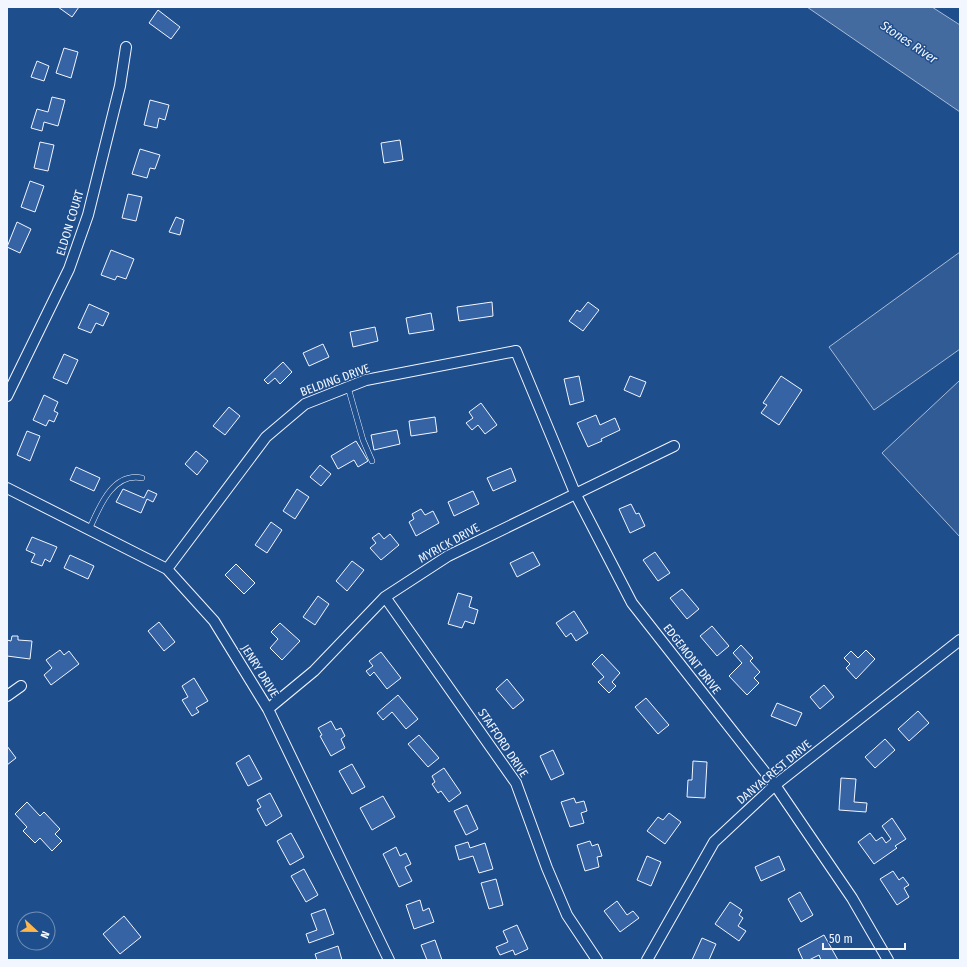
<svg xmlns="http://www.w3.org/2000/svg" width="967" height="967" font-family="'Fira Sans Condensed',sans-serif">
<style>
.built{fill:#305b95;stroke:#a8bbd7}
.water{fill:#446ba0;stroke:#a8bbd7}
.building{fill:#3563a3;stroke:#f2f6ff}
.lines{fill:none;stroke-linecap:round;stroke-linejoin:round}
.lane-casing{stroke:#f2f6ff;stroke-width:6}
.street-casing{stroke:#f2f6ff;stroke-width:12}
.lane{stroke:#1f4e8c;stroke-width:5}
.street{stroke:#1f4e8c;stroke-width:10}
.labels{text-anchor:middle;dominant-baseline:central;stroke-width:3;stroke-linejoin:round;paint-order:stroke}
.street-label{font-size:12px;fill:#f2f6ff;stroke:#1f4e8c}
.water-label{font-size:13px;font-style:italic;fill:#f2f6ff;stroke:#1f4e8c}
</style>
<rect width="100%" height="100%" fill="#1f4e8c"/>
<path class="built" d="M960 252V349L874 410 829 347Z
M959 381 960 383V537L882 453Z"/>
<path class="water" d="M807 7H932L960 25V112Z"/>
<path class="building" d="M58 7H79L72 17Z
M158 10 180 27 171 39 149 23Z
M64 48 78 52 71 78 56 73Z
M37 61 49 66 44 81 31 77Z
M52 97 65 100 58 126 44 122 42 131 31 128 37 109 48 112Z
M150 100 169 105 165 120 159 118 157 128 144 125Z
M400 140 403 160 384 163 381 143Z
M40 142 54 145 48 171 34 168Z
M140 149 160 155 155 169 150 168 147 178 132 174Z
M30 181 44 186 35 212 21 207Z
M128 194 142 197 136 221 122 218Z
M176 217 184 220 180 235 169 232Z
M17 222 31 229 20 253 7 247Z
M111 250 134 259 126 279 117 276 115 280 101 275Z
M492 302 493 316 459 321 457 307Z
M588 302 599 310 583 331 569 321 577 310 580 312Z
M89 304 109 313 103 326 96 323 91 333 78 328Z
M431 313 434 330 409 334 406 318Z
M375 327 378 341 353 347 350 332Z
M323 344 329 357 309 366 303 353Z
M64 354 78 360 67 384 53 378Z
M283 362 292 372 280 384 275 378 268 384 264 380Z
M579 376 584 401 570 405 564 379Z
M630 376 646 382 640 397 624 390Z
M781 376 802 390 779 425 761 413 767 405 763 403Z
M44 395 58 402 54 411 58 413 54 422 49 420 46 426 33 420Z
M481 403 497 425 485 434 478 425 472 430 466 423 473 418 469 412Z
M229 407 240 416 225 435 213 426Z
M596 415 600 425 615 418 620 430 601 439 602 441 588 447 577 423Z
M435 417 437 432 411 436 409 421Z
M397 430 400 444 374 450 371 435Z
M27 431 40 436 30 461 17 455Z
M356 441 368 461 358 467 354 460 338 469 331 456Z
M196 451 208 461 197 475 185 464Z
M320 465 331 474 321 486 310 477Z
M76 467 100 478 94 491 70 480Z
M511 468 516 481 493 491 487 478Z
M123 489 144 498 148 490 157 494 153 502 147 499 141 513 116 502Z
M297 489 309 497 295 519 283 511Z
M473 491 479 504 454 516 448 502Z
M631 504 636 514 639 513 645 526 630 533 619 509Z
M421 509 425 515 433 511 439 523 416 536 409 522 414 519 412 514Z
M271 522 282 530 267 553 255 545Z
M379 533 384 539 390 534 399 545 381 560 370 548 376 543 372 538Z
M32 537 57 547 50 562 45 559 42 566 31 562 35 554 26 550Z
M533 552 540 565 517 577 510 563Z
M655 552 670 573 658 581 643 560Z
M70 555 94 566 88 579 64 568Z
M352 561 364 570 347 591 336 581Z
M236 564 255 583 244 594 225 575Z
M682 589 699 609 687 619 670 598Z
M458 593 472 597 469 607 478 610 474 624 465 621 462 628 448 624Z
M318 596 329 604 315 625 303 617Z
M574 611 588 633 576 641 571 633 566 637 556 623Z
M159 622 175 642 164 651 148 631Z
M280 623 300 641 282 660 270 648 278 639 271 632Z
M712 626 729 646 717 656 700 636Z
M12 636H18V640L32 641 30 659 7 656V640L11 641Z
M741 645 753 658 750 661 760 672 754 678 759 683 747 695 729 676 742 663 733 653Z
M60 650 64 655 69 651 79 664 51 685 44 675 52 668 46 660Z
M866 650 875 659 856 679 846 668 850 664 844 658 851 651 858 658Z
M381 652 401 678 387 689 374 672 370 676 366 671 373 666 369 661Z
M602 654 620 673 612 682 616 686 609 693 598 682 604 677 592 664Z
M194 678 208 701 196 708 199 712 192 716 182 700 188 697 182 686Z
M507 679 524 700 513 709 496 689Z
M824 685 834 697 820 709 810 697Z
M398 695 418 719 406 729 392 712 383 720 377 713Z
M646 698 669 725 658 734 635 707Z
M777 703 802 713 796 726 771 716Z
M918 711 929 723 909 741 898 729Z
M331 721 336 730 341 728 345 736 341 739 345 748 331 756 320 736 322 735 318 728Z
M419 735 439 758 428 767 408 744Z
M885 739 895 750 875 768 865 757Z
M7 746 16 758 7 765Z
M553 750 564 774 551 780 540 756Z
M249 755 262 779 248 786 236 763Z
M693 761 707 762 705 798 687 797 688 780H692Z
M352 764 365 787 352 794 339 771Z
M444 768 461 793 449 802 441 791 438 793 432 784 435 782 432 776Z
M841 778 856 779 854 802 867 803 866 812 839 810Z
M270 793 282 816 266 826 257 809 261 807 257 800Z
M383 796 395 817 372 830 360 808Z
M574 798 576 803 584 801 587 811 581 813 584 823 570 827 561 802Z
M27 802 40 816 44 812 60 829 55 834 62 841 52 851 40 838 35 843 23 831 27 827 15 814Z
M467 805 478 829 466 835 454 811Z
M669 813 681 822 665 844 647 831 658 817 663 820Z
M892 818 906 839 895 846 897 848 874 864 858 842 870 833 876 841 882 837 886 843 891 839 882 826Z
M291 833 304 857 290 865 277 841Z
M590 841 592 846 598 844 602 856 597 857 599 867 585 871 577 845Z
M468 842 470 848 485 843 493 869 479 873 473 856 459 860 455 846Z
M396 847 400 856 406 853 411 864 405 867 412 881 399 887 383 854Z
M647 856 661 862 651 886 637 880Z
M779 856 785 870 761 881 755 867Z
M304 869 318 895 306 902 291 876Z
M893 871 899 880 903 877 909 885 904 888 909 897 897 905 880 879Z
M496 879 503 905 489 909 481 883Z
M800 892 813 915 801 922 788 899Z
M420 900 423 911 429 908 434 922 414 929 406 905Z
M617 901 627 915 633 911 639 918 620 932 604 911Z
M730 902 742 910 739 915 743 918 738 926 746 931 739 941 715 924Z
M325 909 334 934 309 943 306 934 317 930 311 914Z
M124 916 141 937 120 954 103 934Z
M517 925 528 949 515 955 513 950 500 955 496 947 508 942 503 931Z
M824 935 838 960H821L819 955 809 960H803L798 949Z
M702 938 716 944 709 960H692Z
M435 940 442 960H427L421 945Z
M338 946 342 960H317L315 954Z"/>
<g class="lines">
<g class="lane-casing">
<path id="lane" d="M348 387 363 440 372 461
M89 530C99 508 112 472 142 478"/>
</g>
<g class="street-casing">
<path id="street" d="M7 396 69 269 88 215 120 86 126 47
M7 488 167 569 214 621 268 709 389 960
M167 569 266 437 305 404 366 380 516 351 575 493 632 603 775 785 852 898 888 960
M385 597 516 783 547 868 567 915 597 960
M7 696 21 686
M268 709 314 671 385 597 448 556 674 446
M647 960 714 842 775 785 960 640"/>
</g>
<use href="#lane" class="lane"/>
<use href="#street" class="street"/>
</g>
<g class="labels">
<g class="street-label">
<text transform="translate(70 223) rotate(-73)">ELDON COURT</text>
<text transform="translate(335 380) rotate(-20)">BELDING DRIVE</text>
<text transform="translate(449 543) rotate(-29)">MYRICK DRIVE</text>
<text transform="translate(692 659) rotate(52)">EDGEMONT DRIVE</text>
<text transform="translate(260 671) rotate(58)">JENRY DRIVE</text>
<text transform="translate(503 743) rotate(56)">STAFFORD DRIVE</text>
<text transform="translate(774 772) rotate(-40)">DANYACREST DRIVE</text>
</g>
<g class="water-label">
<text transform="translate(909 42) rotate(34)">Stones River</text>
</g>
</g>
<rect width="967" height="967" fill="none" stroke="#f2f6ff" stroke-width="16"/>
<g transform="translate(36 931) rotate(112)"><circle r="19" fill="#1f4e8c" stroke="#7391ba"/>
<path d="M0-3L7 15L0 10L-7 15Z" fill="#ffb74d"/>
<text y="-6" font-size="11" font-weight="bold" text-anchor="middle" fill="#f2f6ff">N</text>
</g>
<path d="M823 943v6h82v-6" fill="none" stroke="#f2f6ff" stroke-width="2"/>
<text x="829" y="943" font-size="12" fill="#f2f6ff" stroke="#1f4e8c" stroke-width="3" paint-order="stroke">50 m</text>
</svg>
